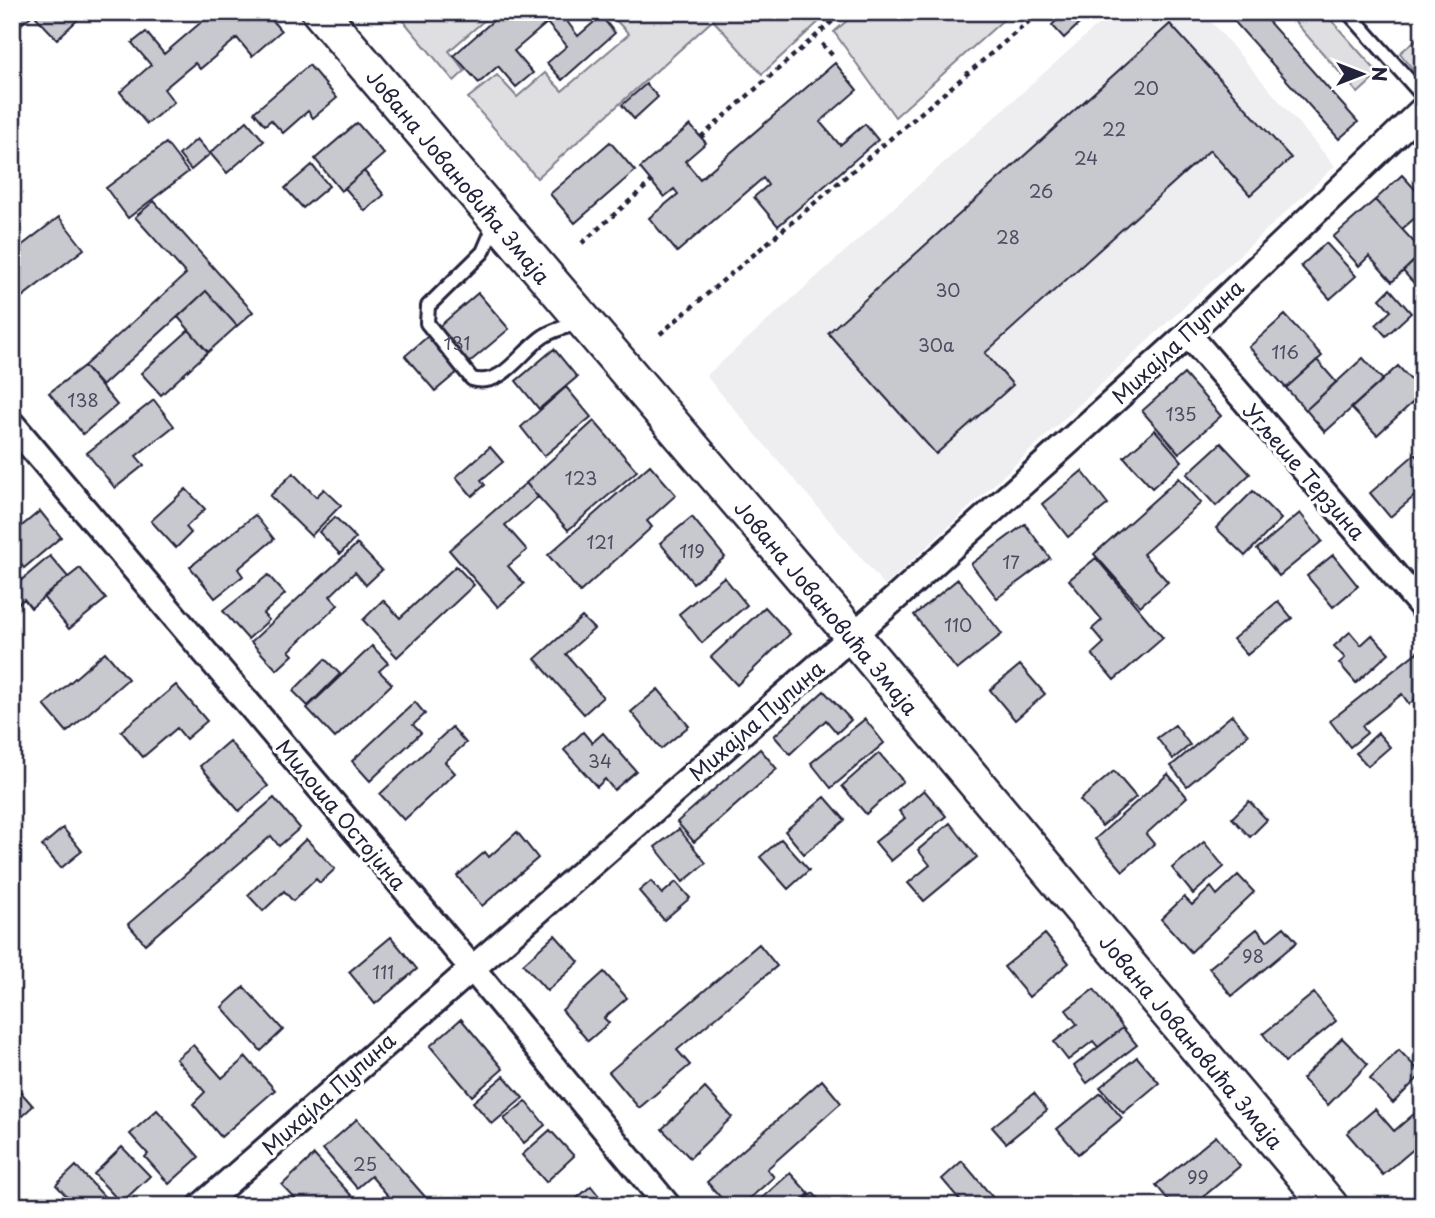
<svg xmlns="http://www.w3.org/2000/svg" width="1435" height="1218" font-family="'Playpen Sans',sans-serif">
<style>
.built{fill:#eeeef1}
.green{fill:#dfdfe2;stroke:#80808e;stroke-width:2}
.building{fill:#c8c8cf;stroke:#22223b;stroke-width:2}
.lines{fill:none;stroke-linecap:round;stroke-linejoin:round}
.service-casing{stroke:#22223b;stroke-width:18}
.minor-casing{stroke:#22223b;stroke-width:30}
.secondary-casing{stroke:#22223b;stroke-width:40}
.path{stroke:#22223b;stroke-width:4.5;stroke-dasharray:5 5;stroke-linecap:butt}
.service{stroke:#fff;stroke-width:12}
.minor{stroke:#fff;stroke-width:24}
.secondary{stroke:#fff;stroke-width:35}
.labels{text-anchor:middle;dominant-baseline:central;stroke-width:7;stroke-linejoin:round;paint-order:stroke}
.number-label{font-size:18px;fill:#4c4c60}
.street-label{font-size:21px;fill:#22223b;stroke:#fff}
</style>
<rect width="100%" height="100%" fill="#fff"/>
<filter id="ink" filterUnits="userSpaceOnUse"><feTurbulence type="fractalNoise" baseFrequency=".0143" numOctaves="2"/><feDisplacementMap in="SourceGraphic" scale="14" xChannelSelector="R" yChannelSelector="G"/><feConvolveMatrix kernelMatrix="1 2 1 2 8 2 1 2 1" color-interpolation-filters="sRGB"/></filter>
<g filter="url(#ink)">
<path class="built" d="M1112 12H1203L1335 166 885 586 706 376Z"/>
<path class="green" d="M396 12H494L449 51 465 71 454 81Z
M608 12H817L823 18 762 74 713 20 537 178 468 98 497 75 517 97 545 73 562 91 629 34Z
M857 12H1012L895 117 834 32Z
M1290 12H1324L1379 74 1358 93 1288 14Z
M1418 38 1423 44V82L1400 53Z"/>
<path class="building" d="M12 12H36L19 26 12 18Z
M41 12H86L57 39 36 17Z
M213 12H265L281 31 252 56 237 38 200 69 195 63 164 89 174 102 147 124 120 92 151 65 132 43 146 32 164 54Z
M503 12H560L578 36 601 16 615 33 562 80 547 63 567 46 547 23 514 51 533 73 516 87 498 66 479 83 454 55Z
M1065 12H1092L1064 38 1052 25Z
M1226 12H1260L1358 122 1339 139Z
M1170 24 1291 158 1250 195 1210 150 985 353 1013 385 936 454 828 333Z
M835 63 857 90 820 122 840 145 865 124 878 140 778 226 754 197 768 185 763 178 677 252 649 218 678 194 674 189 664 197 640 168 690 125 706 143 685 161 700 179Z
M309 65 337 98 313 118 308 111 283 133 271 120 265 125 254 112Z
M646 84 658 97 634 119 622 105Z
M247 121 264 141 227 173 210 153Z
M357 123 384 154 341 191 315 159Z
M197 139 210 154 191 170 179 155Z
M610 142 635 171 575 223 550 194Z
M166 143 188 172 128 218 106 188Z
M312 165 329 186 303 208 285 188Z
M364 171 384 195 365 211 345 188Z
M1402 175 1423 198V211L1402 229 1375 200Z
M1375 200 1423 252 1392 282 1369 256 1359 266 1333 237Z
M154 201 253 312 237 326 206 291 102 386 84 366 186 274 135 217Z
M59 217 84 249 18 300 12 292V253Z
M1326 243 1356 276 1330 299 1301 266Z
M1423 254V286L1419 289 1403 271Z
M1390 289 1411 313 1386 336 1376 325 1391 311 1380 299Z
M206 291 237 326 208 352 178 317Z
M478 293 509 329 435 391 405 356Z
M1285 315 1322 356 1286 388 1249 347Z
M189 330 208 352 161 395 141 373Z
M554 349 577 377 539 409 516 381Z
M1363 358 1383 380 1325 432 1306 410Z
M1317 360 1336 382 1306 410 1286 388Z
M84 366 117 405 83 434 49 393Z
M1398 366 1423 393 1377 435 1351 408Z
M1184 374 1221 416 1179 453 1142 411Z
M566 387 591 417 544 456 521 427Z
M154 400 174 426 136 456 144 465 115 488 87 453Z
M594 421 637 471 568 530 526 483Z
M1155 430 1182 461 1152 488 1124 457Z
M1221 443 1250 474 1216 506 1187 474Z
M490 447 503 462 481 480 485 485 472 496 456 477Z
M1415 454 1423 462V489L1390 517 1370 493Z
M650 465 676 495 647 521 652 527 580 592 548 555Z
M1082 471 1108 504 1068 537 1042 504Z
M293 473 316 497 324 489 341 505 311 536 270 496Z
M1179 478 1201 503 1143 554 1168 582 1140 606 1094 554Z
M526 483 538 497 505 525 527 550 508 566 524 584 498 607 449 550Z
M186 489 205 509 186 527 191 533 176 548 151 521Z
M1253 491 1281 519 1245 556 1216 528Z
M40 511 61 537 24 568 16 558 12 561V534Z
M1300 513 1322 541 1279 576 1257 549Z
M255 515 274 539 238 569 243 576 215 598 190 567Z
M335 517 356 538 340 554 319 532Z
M692 517 725 557 693 583 660 543Z
M1025 524 1050 558 997 598 971 564Z
M357 544 382 570 366 585 355 572 330 596 338 605 289 651 293 655 277 670 251 642Z
M1333 555 1358 586 1333 607 1307 576Z
M50 556 68 577 31 608 24 599 12 609V588Z
M1096 558 1163 638 1114 680 1092 654 1104 643 1092 629 1102 620 1069 580Z
M456 566 474 585 397 657 363 620 383 600 400 618Z
M80 568 106 599 69 629 43 597Z
M268 575 285 594 263 614 269 620 248 639 223 611Z
M724 577 747 605 702 643 679 614Z
M958 579 1002 634 957 670 914 615Z
M1278 601 1292 618 1247 655 1233 639Z
M765 607 790 634 737 685 711 657Z
M582 617 594 629 566 654 603 697 584 714 535 659Z
M1350 632 1361 645 1372 635 1389 653 1356 683 1339 663 1345 658 1334 646Z
M372 646 388 663 379 671 392 684 335 738 307 708Z
M105 652 128 679 67 732 44 705Z
M1417 652 1423 660V693L1409 704 1402 694 1362 726 1367 733 1350 747 1330 721Z
M325 659 340 674 308 706 293 691Z
M1020 665 1045 694 1015 720 990 690Z
M176 685 207 721 186 739 177 728 143 757 121 731Z
M658 689 689 726 661 749 631 712Z
M824 691 851 720 837 733 826 720 790 754 774 736Z
M415 702 425 714 413 725 421 733 370 781 352 761Z
M1232 715 1248 735 1187 786 1171 766Z
M865 719 884 743 831 788 811 763Z
M1175 725 1190 745 1173 759 1157 738Z
M452 727 466 743 445 762 455 773 404 820 380 794Z
M583 732 592 743 603 733 636 771 614 790 605 779 597 787 564 750Z
M1378 733 1390 747 1368 766 1356 753Z
M229 741 268 786 239 811 200 766Z
M760 749 777 769 694 842 677 822Z
M879 753 903 781 866 814 842 786Z
M1114 771 1136 797 1102 826 1080 800Z
M1168 774 1187 797 1146 834 1154 844 1123 871 1095 839Z
M924 790 946 816 891 861 875 842 905 818 899 811Z
M825 797 845 820 804 854 785 831Z
M274 798 300 828 279 846 271 836 145 944 128 924Z
M1249 801 1267 820 1250 837 1232 818Z
M950 823 977 857 924 901 908 883 930 865 918 850Z
M63 828 82 851 61 868 42 846Z
M679 829 706 863 683 882 655 847Z
M517 832 538 858 482 906 457 876 485 852 489 857Z
M306 839 335 869 320 883 316 879 293 901 284 891 263 911 248 895Z
M781 839 809 870 788 889 760 857Z
M1204 842 1224 867 1193 894 1172 868Z
M1238 875 1254 892 1191 952 1161 919 1184 897 1192 905 1211 887 1217 895Z
M651 881 662 894 676 882 690 898 664 920 639 891Z
M1284 927 1297 942 1232 996 1209 968 1257 929 1267 941Z
M1045 934 1069 963 1029 997 1004 967Z
M555 935 579 962 547 991 523 964Z
M391 937 417 969 375 1004 349 972Z
M759 944 777 966 677 1050 690 1065 639 1108 609 1072Z
M604 972 627 998 604 1018 609 1023 588 1041 562 1010Z
M244 987 283 1030 261 1051 222 1007Z
M1094 989 1123 1028 1098 1047 1093 1041 1068 1060 1054 1042 1077 1024 1066 1010Z
M1314 993 1336 1021 1285 1062 1263 1034Z
M461 1019 503 1069 472 1096 430 1046Z
M1123 1028 1137 1045 1087 1083 1074 1066Z
M1342 1038 1368 1064 1328 1105 1302 1079Z
M193 1045 222 1078 246 1057 275 1090 221 1137 193 1104 205 1092 176 1059Z
M1399 1050 1422 1074 1393 1103 1370 1079Z
M1137 1057 1159 1083 1123 1113 1100 1087Z
M504 1076 523 1098 492 1124 473 1102Z
M822 1080 841 1103 767 1169 774 1177 741 1206H728L707 1182Z
M12 1082 33 1106 12 1125Z
M705 1088 732 1117 690 1158 662 1129Z
M1034 1093 1047 1110 1006 1143 992 1127Z
M1101 1093 1122 1118 1078 1154 1057 1129Z
M526 1101 545 1125 524 1143 504 1119Z
M1422 1107 1423 1141 1383 1175 1347 1133 1375 1109 1394 1131Z
M157 1110 199 1157 169 1184 145 1157 148 1154 130 1134Z
M357 1119 427 1199 419 1206H397L371 1176 357 1188 323 1149Z
M550 1130 574 1156 546 1182 522 1155Z
M1216 1136 1240 1166 1192 1206H1173L1156 1185Z
M122 1147 150 1176 121 1203 94 1174Z
M314 1155 361 1206H302L282 1185Z
M962 1161 1000 1206H965L942 1179Z
M76 1166 113 1206H76L56 1185Z
M790 1173 809 1194 795 1206H753Z
M591 1186 607 1206H568Z
M813 1193 825 1206H799Z"/>
<g class="lines">
<g class="service-casing">
<path id="service" d="M1348 12 1423 96
M495 224 483 252 428 306 427 323 472 379C503 388 521 351 544 336 554 329 569 326 580 323"/>
</g>
<g class="minor-casing">
<path id="minor" d="M1188 334 1423 608
M12 424 471 967 668 1206
M201 1206 899 595 1188 334 1423 109"/>
</g>
<g class="secondary-casing">
<path id="secondary" d="M320 12 853 636 1330 1206"/>
</g>
<path class="path" d="M822 44 834 57
M701 137 843 12
M582 243 651 182
M660 334 1040 12"/>
<use href="#service" class="service"/>
<use href="#minor" class="minor"/>
<use href="#secondary" class="secondary"/>
</g>
</g>
<g class="labels">
<g class="number-label">
<text x="1146" y="87">20</text>
<text x="1114" y="128">22</text>
<text x="1086" y="157">24</text>
<text x="1041" y="190">26</text>
<text x="1008" y="236">28</text>
<text x="948" y="289">30</text>
<text x="457" y="342">131</text>
<text x="936" y="344">30a</text>
<text x="1285" y="351">116</text>
<text x="83" y="399">138</text>
<text x="1181" y="413">135</text>
<text x="581" y="477">123</text>
<text x="600" y="541">121</text>
<text x="692" y="550">119</text>
<text x="1011" y="561">17</text>
<text x="958" y="624">110</text>
<text x="600" y="760">34</text>
<text x="1253" y="955">98</text>
<text x="383" y="971">111</text>
<text x="365" y="1163">25</text>
<text x="1198" y="1176">99</text>
</g>
<g class="street-label">
<text transform="translate(459 176) rotate(50)">Јована Јовановића Змаја</text>
<text transform="translate(1177 341) rotate(-43)">Михајла Пупина</text>
<text transform="translate(1305 471) rotate(49)">Угљеше Терзина</text>
<text transform="translate(827 607) rotate(50)">Јована Јовановића Змаја</text>
<text transform="translate(756 720) rotate(-41)">Михајла Пупина</text>
<text transform="translate(342 814) rotate(50)">Милоша Остојина</text>
<text transform="translate(1192 1041) rotate(50)">Јована Јовановића Змаја</text>
<text transform="translate(328 1093) rotate(-42)">Михајла Пупина</text>
</g>
</g>
<rect width="1435" height="1218" fill="none" stroke="#fff" stroke-width="42"/>
<rect x="21" y="21" width="1393" height="1176" fill="none" stroke="#22223b" stroke-width="2.5" filter="url(#ink)"/>
<g transform="translate(1362 74) rotate(90)" stroke="#ffffff" stroke-width="5" paint-order="stroke">
<path d="M0-5L12 26L0 18L-12 26Z" fill="#22223b"/>
<text y="-10" font-size="19" font-weight="bold" text-anchor="middle" fill="#22223b">N</text>
</g>
</svg>
